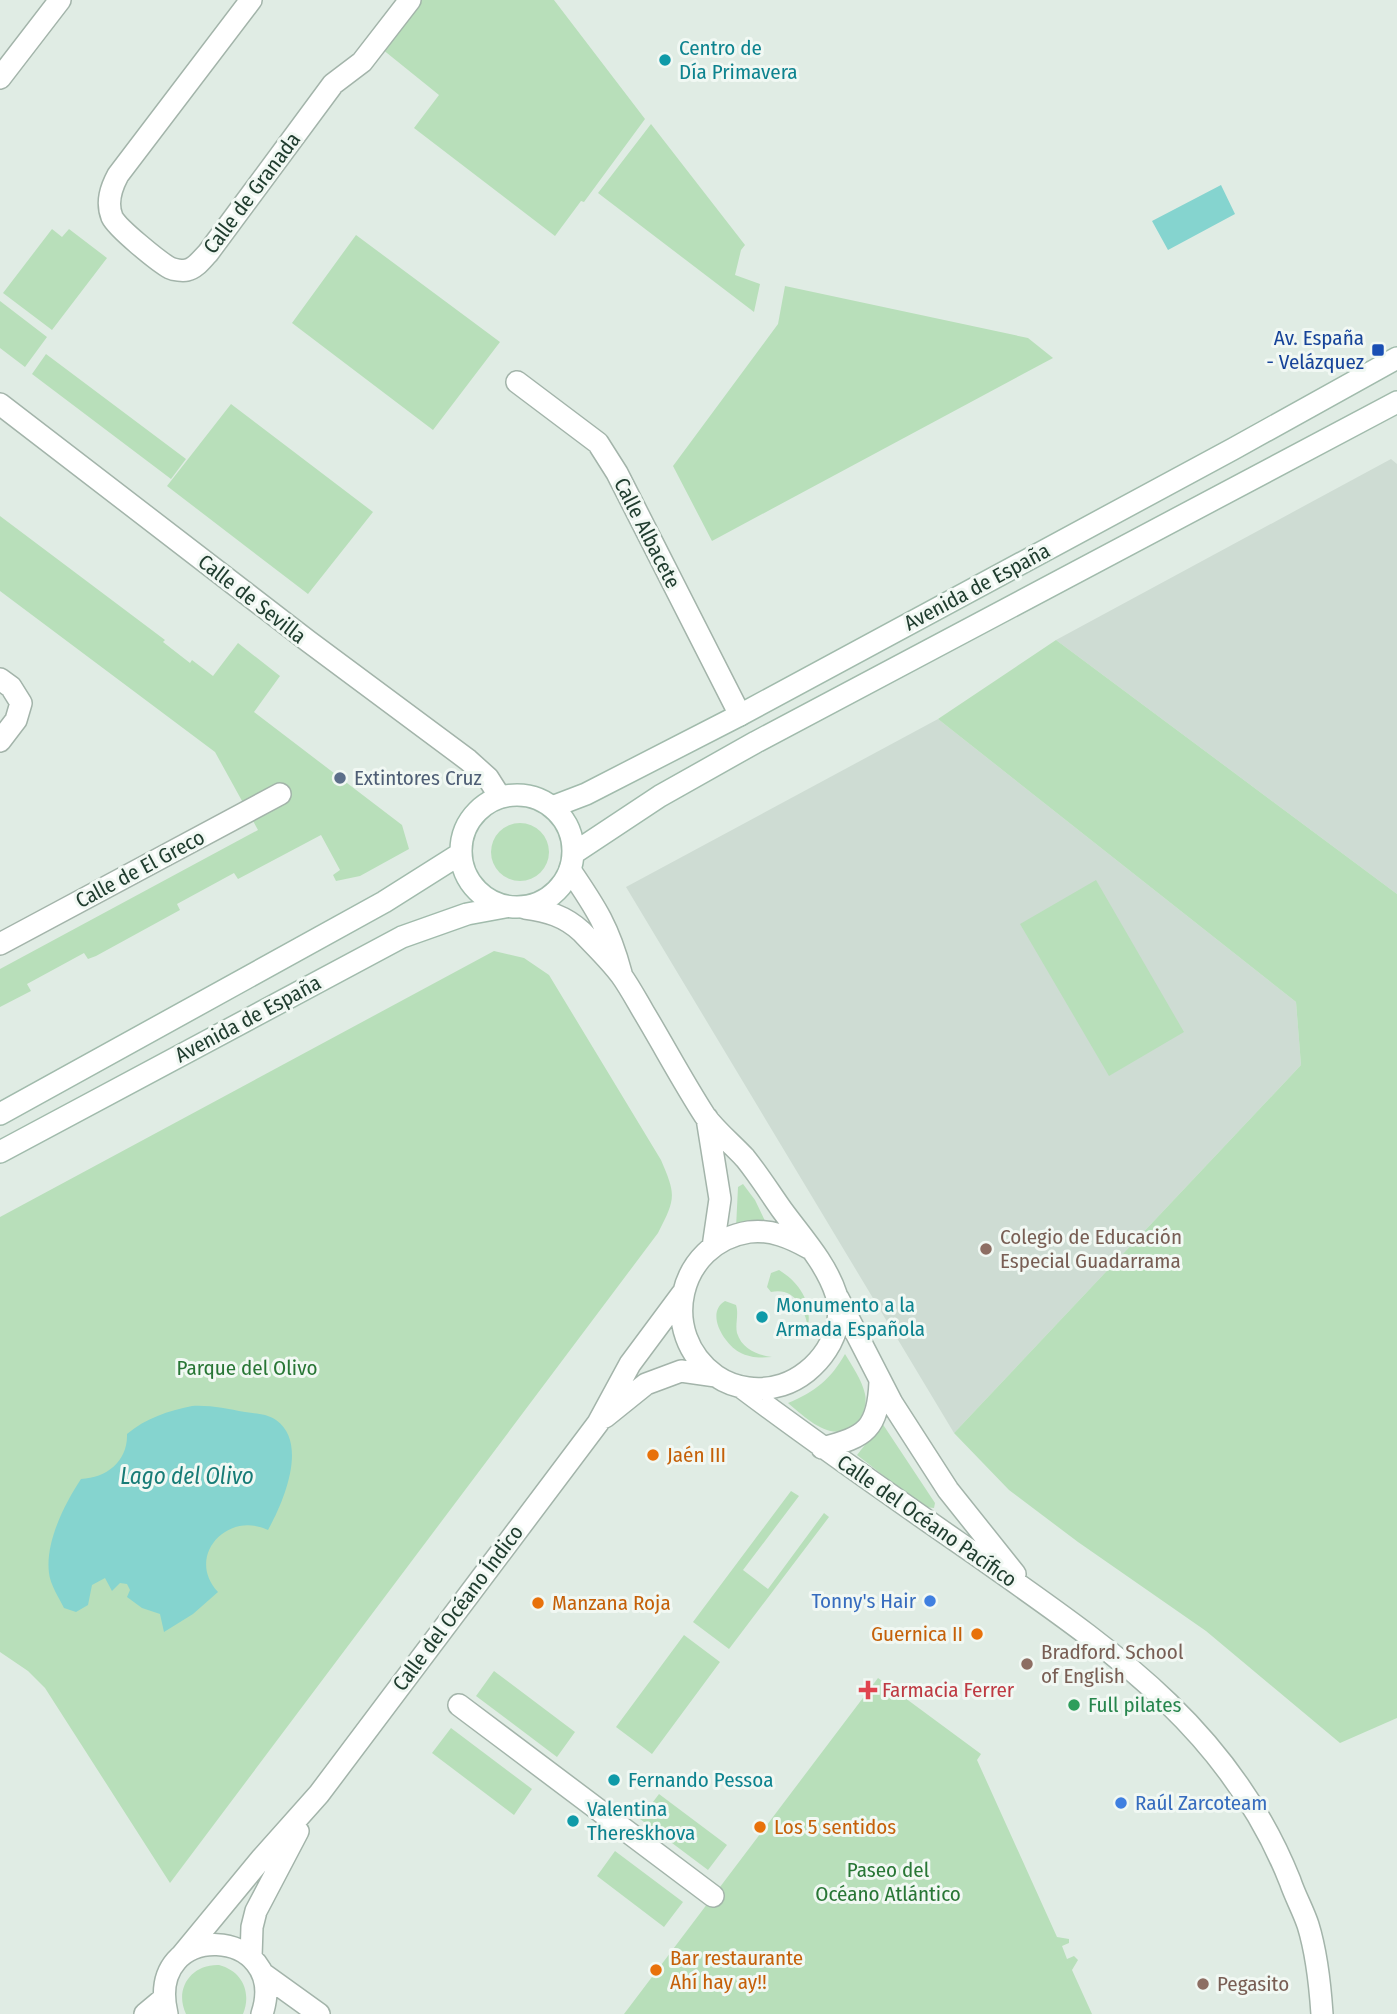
<svg xmlns="http://www.w3.org/2000/svg" width="1397" height="2014" font-family="'Fira Sans Condensed',sans-serif">
<style>
.built{fill:#cedcd3}
.green{fill:#b8dfba}
.water{fill:#85d4cf}
.lines{fill:none;stroke-linecap:round;stroke-linejoin:round}
.pedestrian-casing{stroke:#a3b4aa;stroke-width:24}
.minor-casing{stroke:#a3b4aa;stroke-width:24}
.secondary-casing{stroke:#a1bbac;stroke-width:24}
.pedestrian{stroke:#fff;stroke-width:21}
.minor{stroke:#fff;stroke-width:21}
.secondary{stroke:#fff;stroke-width:21}
.culture-dot{fill:#0f9aa8;stroke:#f1f8f3;stroke-width:2.5}
.transit-dot{fill:#1a4fb4;stroke:#f1f8f3;stroke-width:2.5}
.service-dot{fill:#5c6f8a;stroke:#f1f8f3;stroke-width:2.5}
.education-dot{fill:#8d6e63;stroke:#f1f8f3;stroke-width:2.5}
.food-dot{fill:#e8710a;stroke:#f1f8f3;stroke-width:2.5}
.shop-dot{fill:#3f7fe0;stroke:#f1f8f3;stroke-width:2.5}
.health-dot{fill:#e0444e;stroke:#f1f8f3;stroke-width:2.5}
.leisure-dot{fill:#2e9e5b;stroke:#f1f8f3;stroke-width:2.5}
.labels{text-anchor:middle;dominant-baseline:central;stroke-width:6;stroke-linejoin:round;paint-order:stroke}
.culture-label{font-size:21px;fill:#0d838f;stroke:#f1f8f3;text-anchor:start}
.street-label{font-size:21px;fill:#203d2f;stroke:#f1f8f3}
.transit-label{font-size:21px;fill:#164399;stroke:#f1f8f3;text-anchor:end}
.service-label{font-size:21px;fill:#4e5e75;stroke:#f1f8f3;text-anchor:start}
.education-label{font-size:21px;fill:#785e54;stroke:#f1f8f3;text-anchor:start}
.park-label{font-size:21px;fill:#287635;stroke:#f1f8f3}
.food-label{font-size:21px;fill:#c56008;stroke:#f1f8f3;text-anchor:start}
.shop-label{font-size:21px;fill:#366cbe;stroke:#f1f8f3;text-anchor:end}
.health-label{font-size:21px;fill:#be3a42;stroke:#f1f8f3;text-anchor:start}
.leisure-label{font-size:21px;fill:#27864d;stroke:#f1f8f3;text-anchor:start}
.water-label{font-size:23px;font-style:italic;fill:#177c77;stroke:#f1f8f3}
</style>
<rect width="100%" height="100%" fill="#e0ece4"/>
<path class="built" d="M1391 459 1397 464V894L1056 640Z
M938 719 1296 1002 1301 1065 954 1433 626 887Z"/>
<path class="green" d="M419 0H554L645 119 584 202 581 201 555 236 414 128 439 95 382 49Z
M651 124 745 245 741 250 735 275 760 284 754 312 598 193Z
M52 229 62 237 69 229 107 258 52 330 3 293Z
M356 235 500 342 433 430 292 323Z
M785 286 1028 338 1053 358 712 541 673 466 778 324Z
M0 301 47 337 25 367 0 348Z
M46 354 186 459 171 479 32 374Z
M231 404 373 512 308 594 167 486Z
M0 516 165 640 163 642 190 663 192 660 213 676 238 643 280 676 254 712 402 825 409 849 360 876 336 881 333 875 340 870 321 835 238 879 234 873 177 904 180 910 96 956 88 959 84 953 27 984 31 991 0 1007V969L258 830 215 752 0 591Z
M1056 640 1397 894V1718L1340 1743 1206 1631 1078 1542 1009 1490 954 1433 1301 1065 1296 1002 938 719Z
M491 852a29 29 0 1 1 58 0a29 29 0 1 1-58 0Z
M1096 880 1184 1032 1109 1076 1020 924Z
M494 951 524 958 549 975 661 1160C676 1195 676 1198 658 1233L170 1883 45 1688 28 1671 0 1652V1217Z
M743 1184 755 1200 766 1223 736 1228 738 1187Z
M779 1270C800 1283 812 1302 808 1327 804 1307 794 1287 771 1292L767 1287 771 1273Z
M725 1301 736 1305C739 1314 735 1324 737 1333 742 1349 757 1355 772 1357 760 1358 750 1358 739 1352 724 1343 705 1313 725 1301Z
M845 1354C852 1366 862 1380 865 1394 867 1403 864 1412 859 1420 836 1448 807 1419 788 1403 815 1392 831 1379 845 1354Z
M882 1423 935 1503 934 1508 924 1507 857 1455Z
M791 1491 799 1496 743 1570 768 1589 824 1513 829 1517 729 1649 693 1622Z
M684 1635 720 1662 652 1754 616 1727Z
M494 1671 575 1732 557 1757 476 1696Z
M878 1678 981 1754 977 1760 1057 1937 1069 1939V1943L1062 1946 1067 1959 1074 1956 1078 1960 1072 1970 1092 2014H624Z
M451 1728 532 1789 514 1815 432 1753Z
M659 1794 727 1845 708 1870 640 1819Z
M615 1851 683 1902 664 1927 597 1876Z
M219 1965C242 1971 252 1992 243 2014H186C174 1989 191 1964 219 1965Z"/>
<path class="water" d="M1221 185 1235 214 1168 250 1152 221Z
M192 1406C211 1405 227 1409 245 1412 256 1414 266 1413 276 1420 309 1443 283 1503 268 1530 227 1510 185 1557 218 1592L193 1614 164 1632 160 1614 142 1608 127 1597 130 1590 127 1584 120 1583 112 1591 105 1578 92 1585 88 1605 76 1612 64 1608C59 1598 50 1584 49 1573 45 1542 65 1503 81 1479 107 1478 128 1461 127 1434 146 1418 168 1411 192 1406Z"/>
<g class="lines">
<g class="pedestrian-casing">
<path id="pedestrian" d="M459 1705 713 1896"/>
</g>
<g class="minor-casing">
<path id="minor" d="M251 0 118 175C111 188 106 202 112 217 117 228 159 262 170 268 174 270 183 271 187 270 196 268 202 259 208 253L333 84 362 62 410 0
M0 78 60 0
M517 382 598 443 617 473 740 715
M0 404 308 641 468 760 488 778 500 797
M0 679 11 687 21 703 16 720 0 741
M570 870C596 908 609 928 621 973
M525 908C547 911 565 916 582 932 595 946 610 960 621 975 629 986 636 999 643 1011 664 1046 683 1082 705 1116 716 1131 732 1144 745 1158 758 1174 770 1193 782 1210 801 1236 826 1263 836 1294 848 1332 817 1374 782 1385 760 1392 735 1389 716 1376 657 1334 678 1243 749 1232 771 1229 791 1238 809 1248
M0 944 280 794
M707 1118 720 1199 713 1247
M838 1298 892 1403 948 1490 1015 1574
M741 1387C818 1445 896 1499 975 1554 1105 1646 1228 1725 1290 1881 1295 1896 1303 1910 1308 1925 1317 1954 1320 1984 1322 2014
M605 1417 646 1384 681 1371 716 1376
M822 1448C866 1437 878 1429 880 1382
M182 1955 262 1858 319 1794 598 1423 630 1364 682 1294
M251 1957 252 1927 256 1911 298 1831
M262 1973 319 2014
M145 2014 163 1999
M167 2014C144 1917 291 1926 262 2014"/>
</g>
<g class="secondary-casing">
<path id="secondary" d="M461 851a56 56 0 1 1 112 0a56 56 0 1 1-112 0Z
M552 807 586 794 740 715 1233 449 1397 358
M574 853 660 796 756 742 1397 402
M0 1114 384 902 460 854
M0 1152 402 937 467 914 505 907"/>
</g>
<use href="#pedestrian" class="pedestrian"/>
<use href="#minor" class="minor"/>
<use href="#secondary" class="secondary"/>
</g>
<g class="culture-dot">
<circle cx="665" cy="60" r="7"/>
<circle cx="762" cy="1317" r="7"/>
<circle cx="614" cy="1780" r="7"/>
<circle cx="573" cy="1821" r="7"/>
</g>
<rect class="transit-dot" x="1371" y="343" width="14" height="14" rx="3.5"/>
<circle class="service-dot" cx="340" cy="778" r="7"/>
<g class="education-dot">
<circle cx="986" cy="1249" r="7"/>
<circle cx="1027" cy="1664" r="7"/>
<circle cx="1203" cy="1984" r="7"/>
</g>
<g class="food-dot">
<circle cx="653" cy="1455" r="7"/>
<circle cx="538" cy="1603" r="7"/>
<circle cx="977" cy="1634" r="7"/>
<circle cx="760" cy="1827" r="7"/>
<circle cx="656" cy="1970" r="7"/>
</g>
<g class="shop-dot">
<circle cx="930" cy="1601" r="7"/>
<circle cx="1121" cy="1803" r="7"/>
</g>
<path class="health-dot" d="M864.5 1679.5h7v7h7v7h-7v7h-7v-7h-7v-7h7z"/>
<circle class="leisure-dot" cx="1074" cy="1705" r="7"/>
<g class="labels">
<g class="culture-label">
<text x="679" y="48">Centro de<tspan x="679" dy="24">Día Primavera</tspan></text>
<text x="776" y="1305">Monumento a la<tspan x="776" dy="24">Armada Española</tspan></text>
<text x="628" y="1780">Fernando Pessoa</text>
<text x="587" y="1809">Valentina<tspan x="587" dy="24">Thereskhova</tspan></text>
</g>
<g class="street-label">
<text transform="translate(252 193) rotate(-53)">Calle de Granada</text>
<text transform="translate(647 533) rotate(63)">Calle Albacete</text>
<text transform="translate(977 587) rotate(-28)">Avenida de España</text>
<text transform="translate(252 599) rotate(38)">Calle de Sevilla</text>
<text transform="translate(140 869) rotate(-28)">Calle de El Greco</text>
<text transform="translate(248 1019) rotate(-28)">Avenida de España</text>
<text transform="translate(927 1521) rotate(35)">Calle del Océano Pacífico</text>
<text transform="translate(458 1608) rotate(-53)">Calle del Océano Índico</text>
</g>
<g class="transit-label">
<text x="1364" y="338">Av. España<tspan x="1364" dy="24">- Velázquez</tspan></text>
</g>
<g class="service-label">
<text x="354" y="778">Extintores Cruz</text>
</g>
<g class="education-label">
<text x="1000" y="1237">Colegio de Educación<tspan x="1000" dy="24">Especial Guadarrama</tspan></text>
<text x="1041" y="1652">Bradford. School<tspan x="1041" dy="24">of English</tspan></text>
<text x="1217" y="1984">Pegasito</text>
</g>
<g class="park-label">
<text x="247" y="1368">Parque del Olivo</text>
<text x="888" y="1870">Paseo del<tspan x="888" dy="24">Océano Atlántico</tspan></text>
</g>
<g class="food-label">
<text x="667" y="1455">Jaén III</text>
<text x="552" y="1603">Manzana Roja</text>
<text x="963" y="1634" text-anchor="end">Guernica II</text>
<text x="774" y="1827">Los 5 sentidos</text>
<text x="670" y="1958">Bar restaurante<tspan x="670" dy="24">Ahí hay ay!!</tspan></text>
</g>
<g class="shop-label">
<text x="916" y="1601">Tonny's Hair</text>
<text x="1135" y="1803" text-anchor="start">Raúl Zarcoteam</text>
</g>
<g class="health-label">
<text x="882" y="1690">Farmacia Ferrer</text>
</g>
<g class="leisure-label">
<text x="1088" y="1705">Full pilates</text>
</g>
<g class="water-label">
<text x="187" y="1476">Lago del Olivo</text>
</g>
</g>
</svg>
